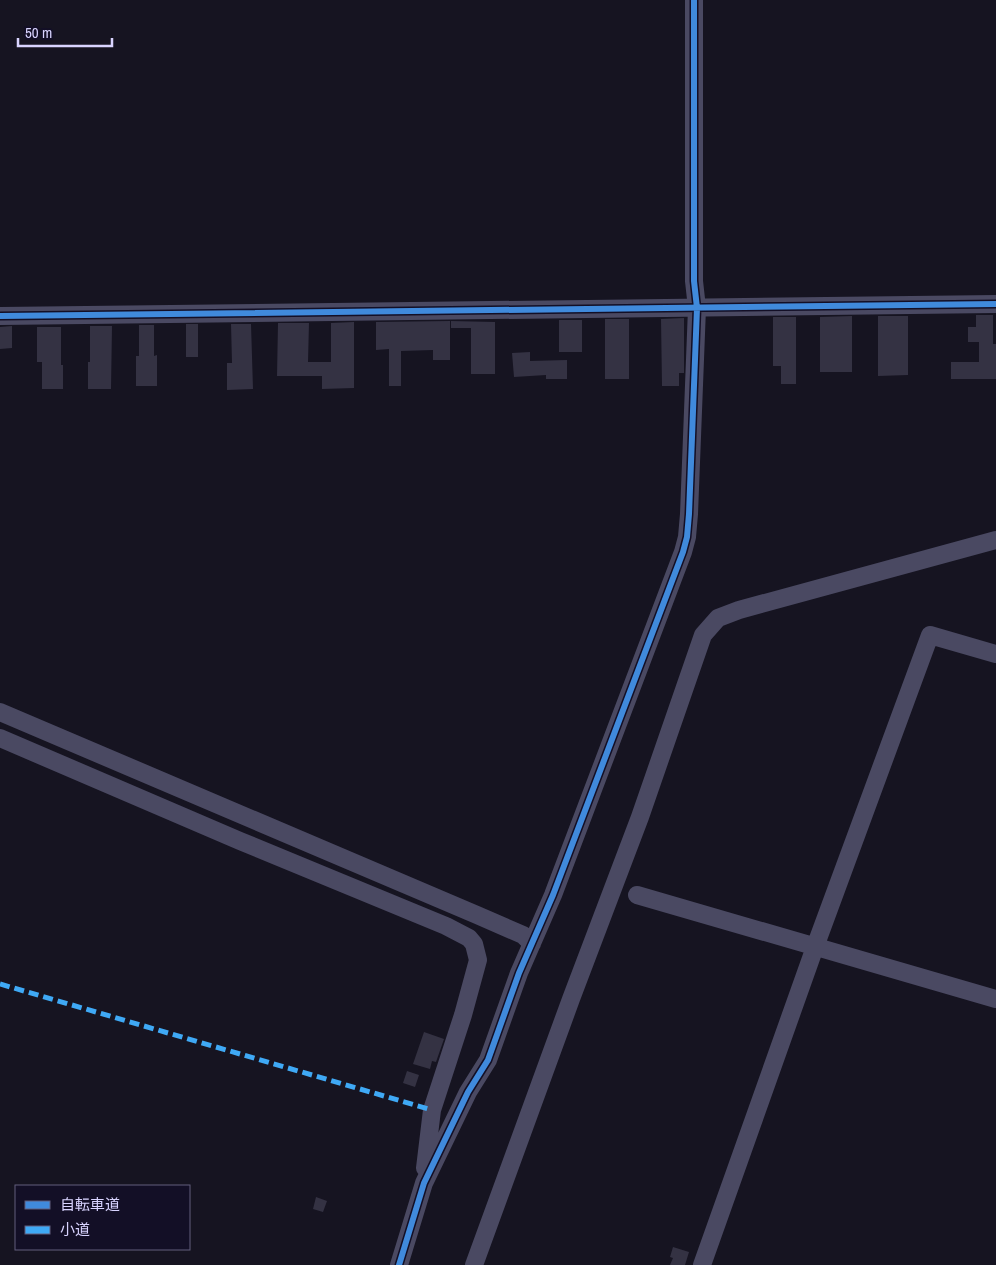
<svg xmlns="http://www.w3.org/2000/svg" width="996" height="1265" font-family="'Archivo Narrow','Noto Sans JP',sans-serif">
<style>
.building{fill:#343243}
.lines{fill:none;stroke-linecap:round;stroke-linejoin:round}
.minor{stroke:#4a4962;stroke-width:18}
.quiet{stroke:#3fa9f5;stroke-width:5;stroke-dasharray:10 5;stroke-linecap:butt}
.cycleway-casing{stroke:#130f26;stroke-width:9}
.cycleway{stroke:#408adc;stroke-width:6}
</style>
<rect width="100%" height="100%" fill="#161421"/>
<path class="building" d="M976 315H993V344H996V379H951V362H979V342H968V327H976Z
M852 316V372H820V317Z
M878 316H908V375L878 376Z
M773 317H796V384H781V366H773Z
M684 318V373H679V386H662L661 319Z
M605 319H629V379H605Z
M559 320H582V352H559Z
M450 321V360H433V350L401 351V386H389V349L376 350V322Z
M451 321 495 322V374H471V328H451Z
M354 322V388L322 389V376H277L278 323H309L308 362H331V323Z
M186 324H198V357H186Z
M231 324H251L253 389 227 390V363H232Z
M139 325H154V356L157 355V386H136V356H139Z
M12 326V348L0 349V327Z
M90 326H112L111 389H88V362H90Z
M37 327H61V365H63V389H42V362H37Z
M530 352V361L567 360V379H546V375L514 377 512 353Z
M424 1032 444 1039 436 1062 432 1061 430 1069 413 1064Z
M407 1071 419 1075 415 1087 403 1083Z
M316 1197 327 1201 323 1212 313 1209Z
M673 1247 689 1252 685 1265H670L673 1258 670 1257Z"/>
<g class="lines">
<path class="minor" d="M0 316 996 304
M0 712 477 915 523 935 532 944
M0 738 240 841 446 926 469 938 474 944 478 960 463 1015 432 1110 425 1168
M637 895 996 999
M399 1265 424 1183 468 1092 488 1060 519 973 553 895 683 552 687 537 689 514 697 308 694 281V0
M474 1265 571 999 640 817 703 635 718 618 739 610 996 540
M702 1265 815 947 930 635 996 654"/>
<path class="quiet" d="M0 984 432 1110"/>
<g class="cycleway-casing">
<path id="cycleway" d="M0 316 996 304
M399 1265 424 1183 468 1092 488 1060 519 973 553 895 683 552 687 537 689 514 697 308 694 281V0"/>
</g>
<use href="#cycleway" class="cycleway"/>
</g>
<rect x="15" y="1185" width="175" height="65" fill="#130f26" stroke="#625e7d"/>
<rect x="25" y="1201" width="25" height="8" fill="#408adc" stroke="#625e7d"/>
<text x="60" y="1210" font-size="15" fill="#d9d4ff">自転車道</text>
<rect x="25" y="1226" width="25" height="8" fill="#3fa9f5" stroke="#625e7d"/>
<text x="60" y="1235" font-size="15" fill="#d9d4ff">小道</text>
<path d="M18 38v8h94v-8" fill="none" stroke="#d9d4ff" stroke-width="2.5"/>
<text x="25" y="38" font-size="15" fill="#d9d4ff" stroke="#130f26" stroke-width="4" paint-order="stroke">50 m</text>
</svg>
